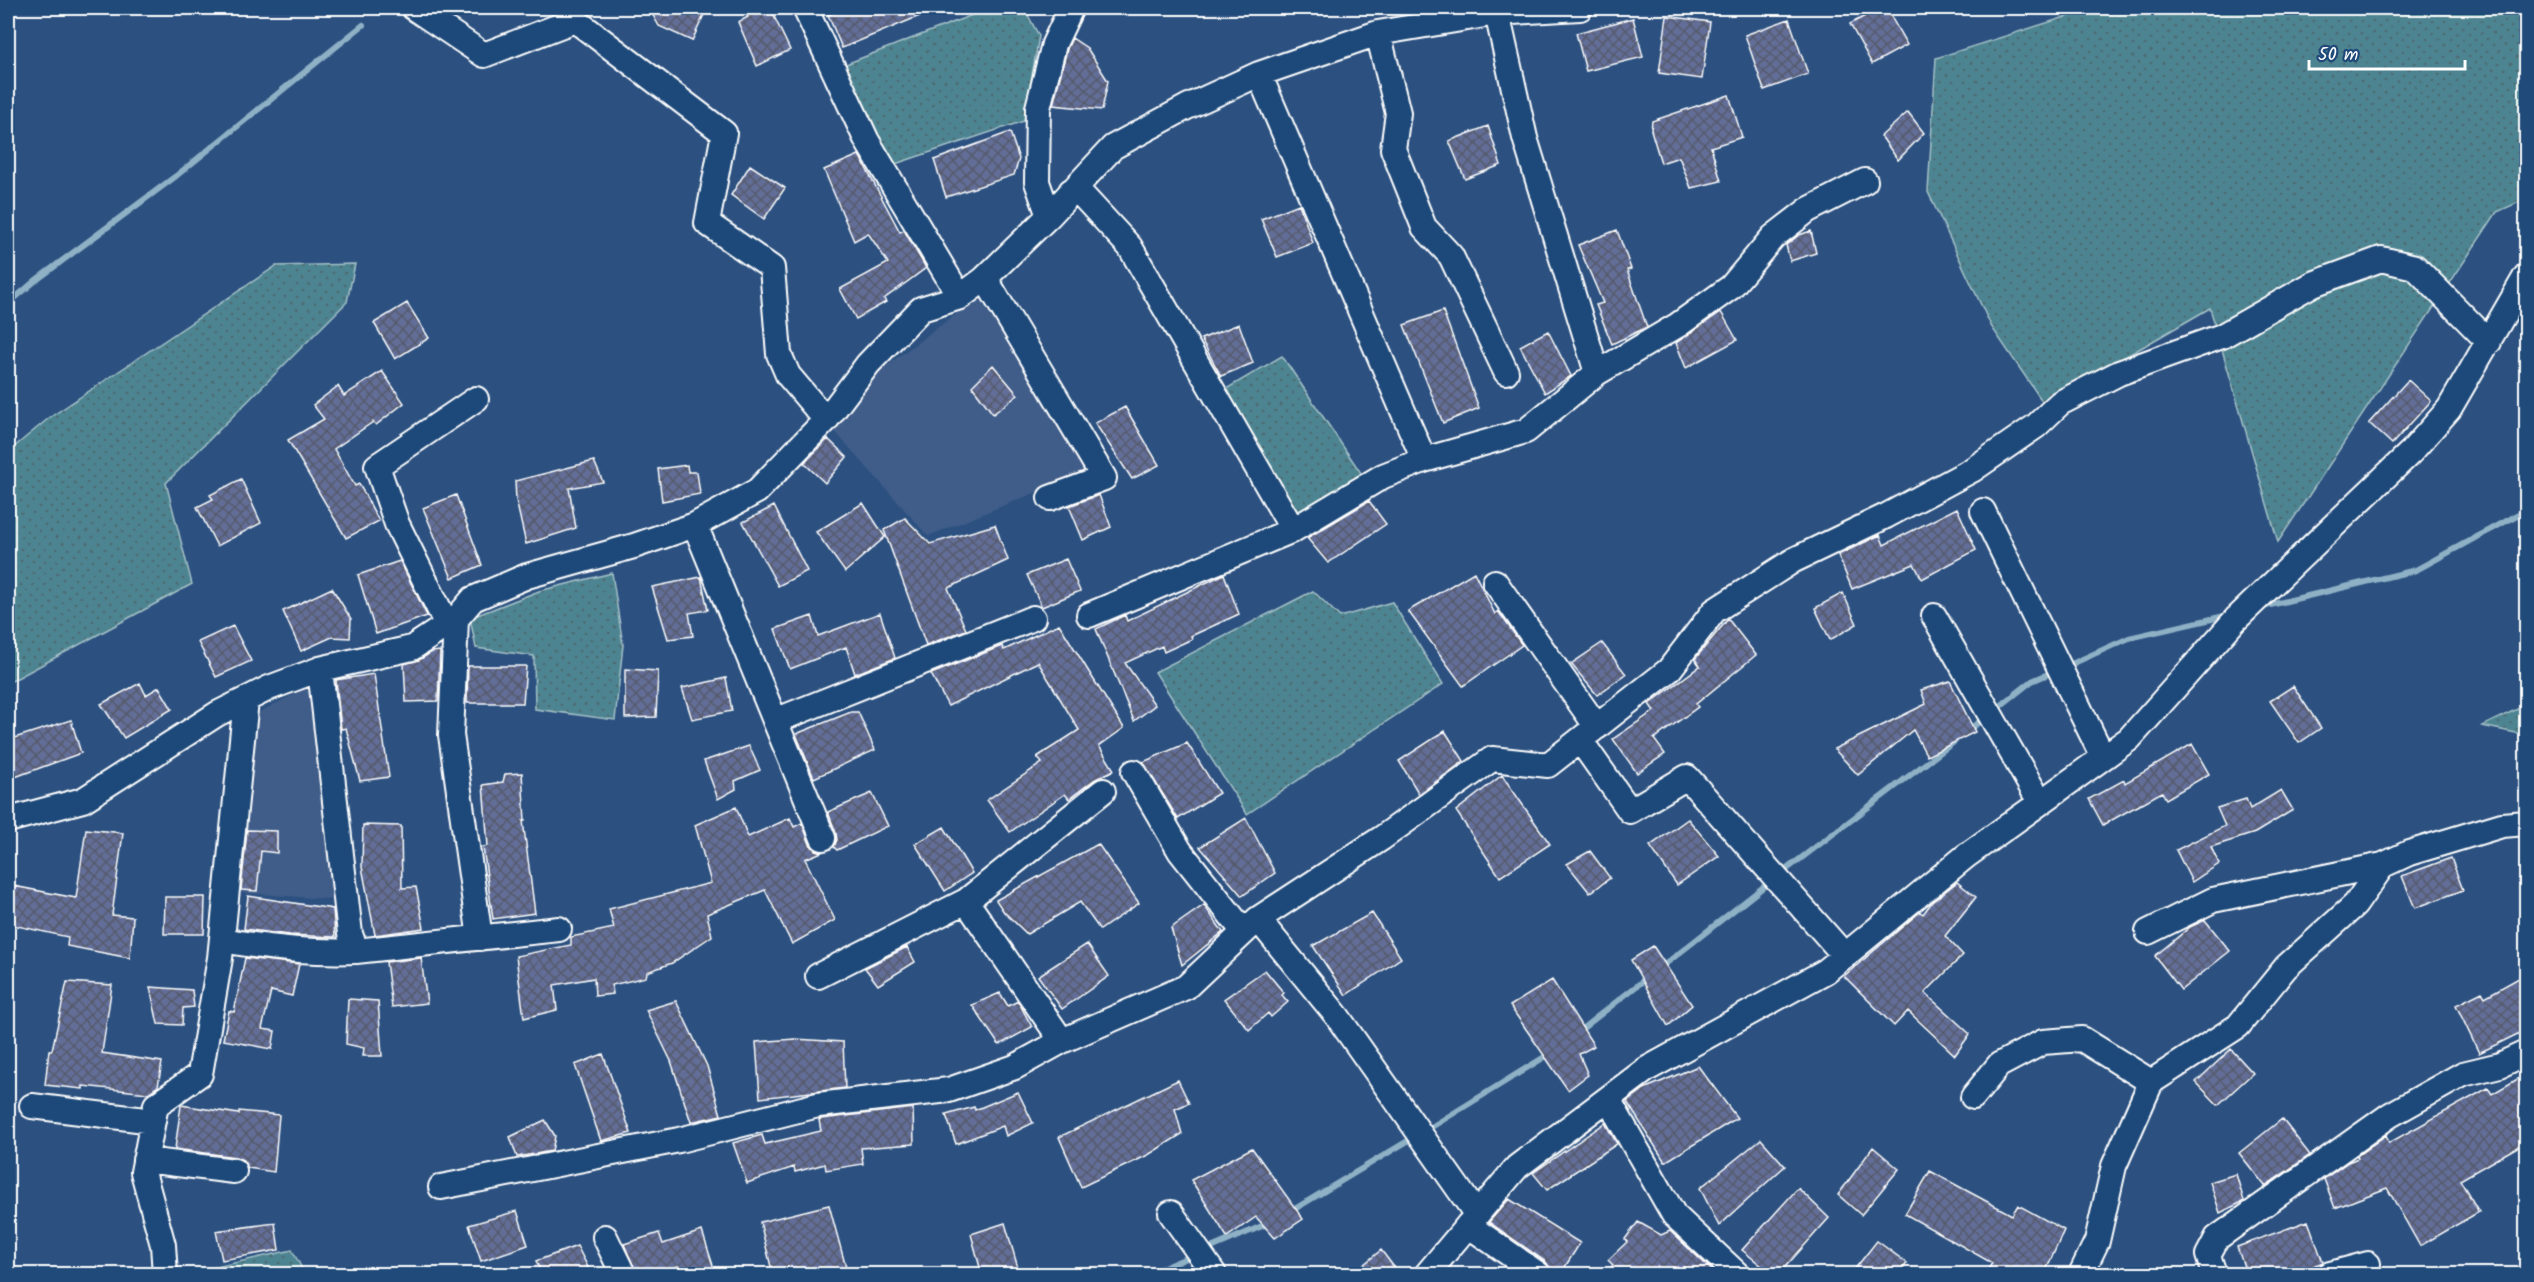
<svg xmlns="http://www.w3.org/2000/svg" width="2534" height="1282" font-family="Kalam,sans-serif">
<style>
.built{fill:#405d89}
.grass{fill:url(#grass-dots);stroke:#a6c2c8;stroke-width:1.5}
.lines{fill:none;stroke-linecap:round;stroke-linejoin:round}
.stream{stroke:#8fb1c5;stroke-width:6}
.building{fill:url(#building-cross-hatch);stroke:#fff;stroke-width:1.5}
.minor-casing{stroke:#fff;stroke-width:28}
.minor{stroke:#1f4a7a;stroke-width:24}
</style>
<defs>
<pattern id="grass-dots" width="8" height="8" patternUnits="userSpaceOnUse" patternTransform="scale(1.5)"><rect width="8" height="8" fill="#4e8491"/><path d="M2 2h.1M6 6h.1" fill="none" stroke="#4d6b72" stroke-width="1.8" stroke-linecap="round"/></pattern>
<pattern id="building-cross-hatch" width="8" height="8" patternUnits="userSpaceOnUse" patternTransform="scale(1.5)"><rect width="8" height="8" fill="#626e98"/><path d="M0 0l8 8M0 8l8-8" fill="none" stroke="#555a6a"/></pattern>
</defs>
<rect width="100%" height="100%" fill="#2c5180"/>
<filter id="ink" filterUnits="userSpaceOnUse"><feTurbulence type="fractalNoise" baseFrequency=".0167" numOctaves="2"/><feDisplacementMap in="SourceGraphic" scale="12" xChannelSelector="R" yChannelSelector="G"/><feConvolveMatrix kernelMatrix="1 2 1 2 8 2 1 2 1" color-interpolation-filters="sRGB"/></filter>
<g filter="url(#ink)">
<path class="built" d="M983 294 1091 470 928 536 832 428 882 369Z
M314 684 340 900 232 892 250 717Z"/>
<path class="grass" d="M990 8H1024L1039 36 1024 121 892 165 841 66Z
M2094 8H2526V199L2497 212 2278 542 2210 308 2044 404 1991 326 1928 192 1936 58Z
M355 264 347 302 166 483 192 584 8 683V452L49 418 276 266Z
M1282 356 1363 476 1295 518 1221 392Z
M612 573 623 645 615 720 535 709 534 656 476 648 470 618 539 591Z
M1313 591 1340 617 1392 602 1443 684 1247 814 1155 672Z
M2526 705V735L2482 726Z
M292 1250 305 1274H185Z"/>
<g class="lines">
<path class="stream" d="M8 304 35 281 176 176 363 25
M2262 607 2416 570 2526 510
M2065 667 2129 638 2229 615
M1994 711 2032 681 2055 671
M1967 731 1986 717
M1779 875 1955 741
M1659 969 1771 881
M1578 1032 1648 977
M1425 1131 1551 1053
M1288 1213 1416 1136
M1204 1251 1269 1223
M1148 1274 1194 1255"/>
</g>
<path class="building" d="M649 8H707L692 41 659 26Z
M742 8H770L790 50 757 66 738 22 748 17Z
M845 8H939L842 48 828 15Z
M1880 8H1886L1907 45 1872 64 1850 24Z
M1667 16 1710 22 1702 79 1659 73Z
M1633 18 1643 57 1586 71 1576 33Z
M1789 19 1808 74 1764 90 1745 35Z
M1072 38 1087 48 1108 81 1102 110 1053 105 1067 49Z
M1729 95 1742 137 1711 147 1721 181 1691 188 1679 157 1661 163 1651 130 1652 121Z
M1908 112 1924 133 1898 160 1881 136Z
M1488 126 1501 165 1465 179 1449 141Z
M1010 132 1019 159 1014 175 946 197 934 160Z
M859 155 900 232 904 230 926 268 884 299 886 302 856 319 840 289 888 263 868 233 854 241 824 170Z
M750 165 785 188 764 219 731 195Z
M1299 204 1313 243 1277 257 1261 219Z
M1617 230 1631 269 1627 270 1647 327 1612 344 1596 305 1603 303 1578 245Z
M1811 231 1816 253 1790 261 1786 245 1799 235Z
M407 303 429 338 395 359 374 323Z
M1443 311 1479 408 1443 423 1404 325Z
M1721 312 1737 340 1686 368 1676 343Z
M1239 324 1253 363 1221 376 1201 339Z
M1548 331 1571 376 1545 393 1520 346Z
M993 365 1018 395 993 414 972 386Z
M382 371 404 403 376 425 373 422 334 449 355 486 359 484 379 521 346 538 288 440 324 419 313 405 338 386 344 396Z
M2408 380 2431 401 2392 444 2369 423Z
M1125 407 1159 465 1132 479 1095 423Z
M828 439 847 457 825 483 804 463Z
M594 461 603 482 569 488 576 528 526 544 516 500 515 481Z
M687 465 688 472H697L700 494 662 501 658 469Z
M241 479 261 523 217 546 197 507 213 499 210 495Z
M456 495 482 565 452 578 423 508Z
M1099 495 1111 527 1083 540 1069 506Z
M1369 501 1386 524 1328 563 1307 538Z
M863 503 885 537 845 572 816 532Z
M774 506 807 571 778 586 743 522Z
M1957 508 1976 550 1922 579 1914 564 1852 589 1838 555 1880 535 1884 545Z
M905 518 930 544 995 525 1008 560 948 588 966 630 926 645 884 530Z
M1066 559 1080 591 1042 607 1027 575Z
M400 561 427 616 376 634 358 575Z
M1474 572 1495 614 1498 611 1522 645 1463 686 1408 611Z
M1224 574 1239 614 1191 636 1192 639 1164 652 1162 646 1125 663 1155 705 1134 721 1096 629 1125 615 1127 621Z
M701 577 708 610 689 613 693 636 668 639 652 587Z
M332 588 351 619 350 638 332 637 301 651 283 611Z
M1843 593 1857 624 1830 640 1815 608Z
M880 613 895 658 855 674 846 647 790 669 775 629 812 616 818 636Z
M1728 619 1756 655 1696 704 1698 707 1654 739 1665 754 1637 773 1613 739 1654 711 1649 704 1700 666 1695 659Z
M1059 624 1124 728 1099 746 1114 770 1094 780 1069 799 1065 794 1010 832 987 800 1042 763 1037 757 1079 730 1038 662 948 706 931 674 1002 646 1004 650Z
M233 626 251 661 216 677 198 642Z
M1602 643 1626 674 1597 695 1571 664Z
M440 651 438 701 406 702 404 664 419 660 432 652Z
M468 666H526L523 703H467Z
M625 669 658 671 656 717 625 718Z
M374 674 389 777 360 781 346 728 341 729 336 680Z
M726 678 732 711 692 719 682 688Z
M1950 681 1975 732 1927 756 1913 730 1858 775 1834 749 1926 704 1921 690Z
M140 683 146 695 159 687 172 709 124 738 101 704Z
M2293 686 2321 728 2299 743 2270 701Z
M851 712H858L875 750 814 778 796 734Z
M71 720 81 753 15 777 8 757V740Z
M1445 731 1464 761 1419 794 1399 761Z
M1187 743 1219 793 1178 819 1143 762Z
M2192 744 2209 774 2166 799 2162 792 2103 825 2089 799 2124 780 2125 783Z
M749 746 760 770 735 781 736 789 718 799 704 761Z
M522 773 525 821H523L535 913 493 919 483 847 488 846 483 785 503 782 505 774Z
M1502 775 1550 844 1500 877 1456 811Z
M2281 790 2293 810 2255 833 2211 847 2219 864 2192 882 2176 850 2225 826 2217 808 2246 799 2250 809Z
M872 793 888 826 837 850 834 847 837 840 836 833 828 812Z
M736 807 748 837 790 818 794 827 802 823 810 844 815 850 822 852 805 859 835 920 792 944 765 890 707 914 712 936 672 963 647 972 646 977 612 985 613 994 595 996 594 978 554 985 557 1010 524 1018 516 956 571 945V937L614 928 609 909 711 883 695 825Z
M1246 818 1275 873 1242 896 1200 847Z
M1688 819 1719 856 1677 885 1650 846Z
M363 825 401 826 402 888 416 887 424 928 375 935 362 867Z
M944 827 972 873 945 891 915 844Z
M86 829 123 833 112 915 133 917 130 958 67 946 68 937 8 924V885L76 898Z
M247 830 277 831V853L261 851 257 891 241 890Z
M1098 844 1139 903 1100 930 1080 902 1027 934 1004 912 996 900Z
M1590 851 1610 878 1590 893 1567 864Z
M2451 858 2463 890 2415 908 2402 876Z
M1957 882 1976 897 1945 936 1963 955 1925 993 1970 1034 1955 1055 1908 1011 1894 1026 1844 976 1920 912 1923 914 1932 902Z
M248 896 333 909 335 937 290 935 244 929Z
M165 897H205L204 934H164Z
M1204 905 1223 932 1182 965 1171 928Z
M1372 913 1401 958 1346 995 1313 946Z
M2205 920 2230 951 2181 990 2155 956 2190 927Z
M1087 944 1109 976 1062 1009 1038 976Z
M1653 946 1692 1005 1668 1026 1631 960Z
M907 947 915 962 878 985 865 968Z
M245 958 299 964 292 996 271 991 262 1029 275 1031 272 1049 223 1040 229 1011 234 1012Z
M421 958 427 1003 392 1007 386 962Z
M1265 970 1284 993 1282 995 1288 1002 1271 1017 1268 1013 1249 1030 1224 999Z
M2526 974V1030L2479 1053 2456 1005 2482 992 2485 997Z
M1552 980 1594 1046 1579 1054 1588 1075 1568 1090 1510 1006Z
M67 982 112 985 102 1053 162 1062 158 1086 148 1093 83 1086V1089L45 1085 49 1050H52Z
M150 987 192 990 194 1007 183 1008 182 1025 158 1024Z
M1000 993 1008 1006 1018 1001 1032 1027 999 1045 972 1005Z
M348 999 378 1001 382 1056H363L364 1048 346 1044Z
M676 1001 707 1066 721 1115 691 1122 671 1061 646 1010Z
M795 1039 843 1042 845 1088 760 1098 756 1042Z
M2231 1049 2253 1073 2218 1105 2196 1082Z
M603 1054 631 1133 601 1141 575 1065Z
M1698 1066 1737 1118 1665 1162 1627 1102 1644 1089Z
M2526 1074V1142L2460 1180 2479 1212 2420 1246 2387 1188 2335 1208 2324 1179 2348 1162 2358 1158 2357 1156 2386 1135 2389 1143 2488 1088 2492 1094Z
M1178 1080 1189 1103 1175 1109 1182 1134 1148 1155 1081 1187 1059 1137Z
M1018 1092 1033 1123 1006 1136 1003 1126 956 1144 946 1115 974 1107 975 1110Z
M181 1105 239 1114V1111L279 1115 274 1172 248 1168 243 1160 236 1157 175 1149Z
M913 1108 914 1144 861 1148 863 1164 826 1170 825 1164 795 1172 794 1167 747 1183 733 1143 762 1135 765 1144 821 1131 819 1120 821 1119Z
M2282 1119 2310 1155 2265 1186 2239 1153Z
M545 1120 555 1136 552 1151 517 1157 510 1137Z
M1605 1123 1617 1144 1547 1190 1533 1173Z
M1761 1139 1785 1166 1719 1226 1700 1188Z
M1873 1147 1899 1169 1861 1215 1838 1195Z
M1252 1148 1303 1219 1275 1238 1256 1217 1227 1237 1191 1180Z
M1930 1171 2012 1215 2018 1205 2064 1230 2044 1275H1985L1992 1263 1905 1214Z
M2236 1174 2244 1201 2220 1213 2210 1182Z
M1798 1188 1829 1218 1778 1275H1773L1742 1250Z
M1509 1199 1580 1243 1560 1275 1552 1272 1546 1262 1489 1222Z
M829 1205 848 1275H773L760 1222Z
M517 1211 528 1245 481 1261 469 1225Z
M2308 1221 2323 1262 2292 1275H2247L2237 1247Z
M1638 1222 1661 1235 1670 1231 1717 1275H1604L1613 1265 1608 1260 1627 1242 1625 1239Z
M275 1223 279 1250 222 1260 216 1231Z
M1005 1223 1020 1275H982L971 1234Z
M702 1231 716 1275H680L678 1266 655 1275H637L624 1244 659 1233 663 1244Z
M1877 1241 1907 1263 1899 1275H1850Z
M577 1246 592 1275H542L536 1261Z
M1381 1250 1400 1275H1351Z"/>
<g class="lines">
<g class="minor-casing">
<path id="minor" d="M414 8 484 55 575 20 724 133 707 223 772 268 779 354 788 375 826 420
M805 8 867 141 960 297
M1378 33 1398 113 1393 149 1424 227 1451 256 1506 372
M1259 74 1424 460
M1071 191 1083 196 1130 247 1293 530 1089 615
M1049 216 1037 182 1038 108 1054 44 1071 8
M985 278 1104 478 1050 498
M1597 373 1678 325 1731 287 1773 237 1808 210 1865 181
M1983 511 2103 757
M695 525 823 838
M1293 530 1383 476 1424 460 1526 431 1597 373 1525 138 1497 13
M1495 582 1597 727
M1934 616 2040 802
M456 619 451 735 480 938
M447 625 397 524 377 466 476 399
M320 669 350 934 356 951 559 929
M775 721 1033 618
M1580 740 1630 811 1687 777 1845 956
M1134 772 1180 851 1244 932
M8 820 83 800 217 714 269 688 320 669 412 648 456 619 473 599 527 576 634 546 695 525 757 491 826 420 868 364 921 309 960 297 983 280 1049 216 1113 147 1187 107 1259 74 1378 33 1497 13 1580 8
M966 901 1062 1041
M1258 919 1337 1016 1477 1215
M2148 932 2213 900 2383 865
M222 940C267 948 310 953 356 951
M818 976 966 901 1103 791
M1973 1097 1999 1065 2043 1042 2082 1039 2151 1082 2238 1026 2286 967 2355 905 2383 865 2409 853 2502 825 2526 823
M1608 1099 1674 1215 1737 1274
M32 1106 153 1121
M145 1160 234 1171
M441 1187 679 1140 818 1105 949 1090 1015 1067 1062 1041 1186 987 1258 919 1382 838 1492 759 1548 765 1669 670 1714 611 1794 560 1886 516 1972 470 2036 426 2060 403 2119 373 2222 336 2313 284 2381 259 2415 267 2489 342
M1171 1213 1214 1274
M1468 1225 1538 1274
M605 1237 623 1274
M165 1274 163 1245 143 1172 156 1105 200 1074 220 958 246 700
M1427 1274 1517 1167 1647 1069 1826 971 1966 856 2129 739 2236 619 2411 452 2449 409 2526 276
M2081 1274 2097 1241 2114 1166 2151 1082
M2214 1274 2208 1255 2217 1238 2390 1115 2463 1074 2500 1065 2526 1053
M2330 1274 2368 1264"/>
</g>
<use href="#minor" class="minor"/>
</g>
</g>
<rect width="2534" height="1282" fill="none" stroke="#1f4a7a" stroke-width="30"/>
<rect x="15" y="15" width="2504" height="1252" fill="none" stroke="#fff" stroke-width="2" filter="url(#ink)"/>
<path d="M2309 60v9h156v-9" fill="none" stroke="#ffffff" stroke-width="3"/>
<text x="2318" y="60" font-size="18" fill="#ffffff" stroke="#1f4a7a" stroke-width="4.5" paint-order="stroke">50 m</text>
</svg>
